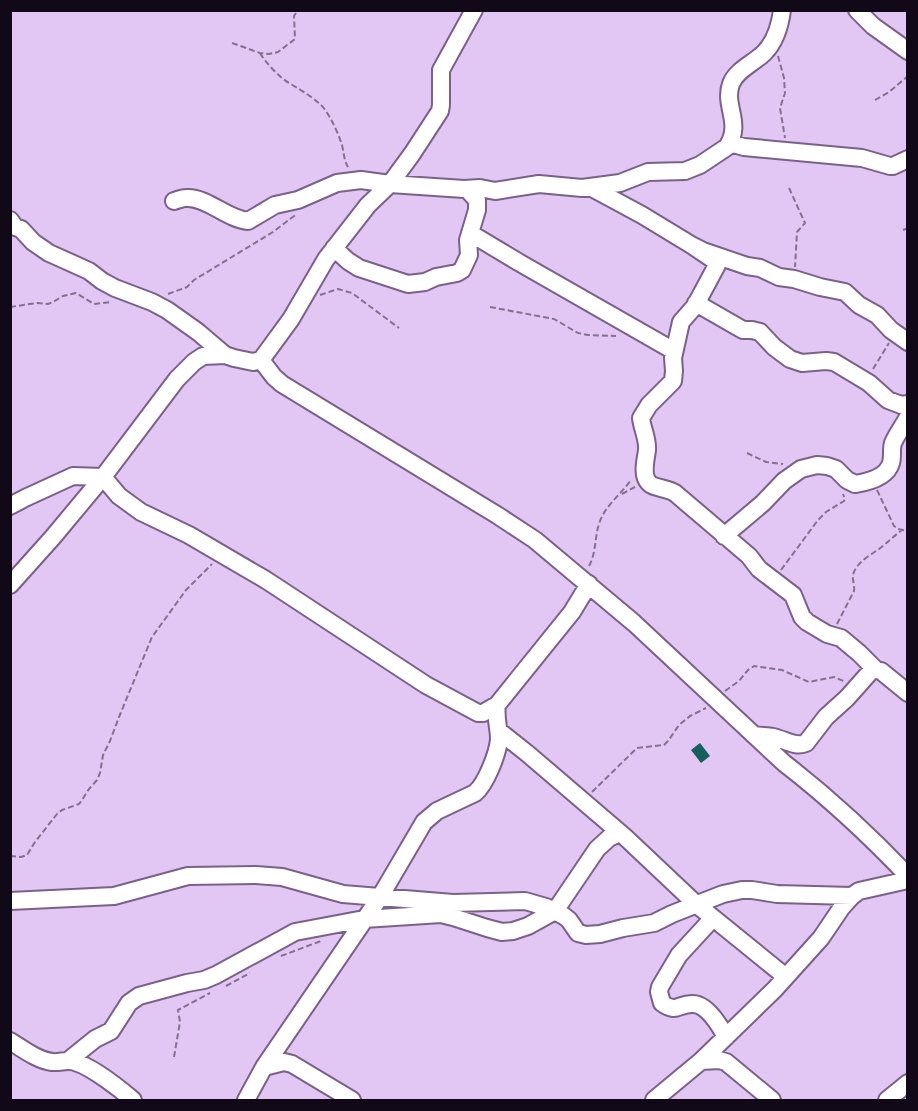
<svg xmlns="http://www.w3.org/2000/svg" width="918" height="1111" font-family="Manrope,sans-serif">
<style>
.building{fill:#165f5d}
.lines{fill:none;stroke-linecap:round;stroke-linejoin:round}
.minor-casing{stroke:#7a6189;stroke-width:20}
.path{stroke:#847190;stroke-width:2;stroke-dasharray:6 3;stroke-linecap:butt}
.minor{stroke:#fff;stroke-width:16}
</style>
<rect width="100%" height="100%" fill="#e2c6f3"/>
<path class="building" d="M700 743 710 756 701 763 691 750Z"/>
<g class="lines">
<g class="minor-casing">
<path id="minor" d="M857 10 873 26 908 51
M730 143 744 147 862 158 890 166H893L908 159
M590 187 642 215 693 246 703 251 747 266 760 268 779 277 794 279 820 287 845 292 859 305 877 315 891 330 908 342
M174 201C178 200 184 197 188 198 208 198 227 219 248 221L275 205 298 200 337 183 361 180 390 184 464 189 480 188 495 191 539 184 582 188 620 183 648 172 685 171 700 165 727 147C743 123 723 106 731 84 736 70 754 63 764 53 776 41 780 26 782 10
M10 220 15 227 21 229 33 242 49 253 89 271 102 281 115 288 152 302 167 310 198 332 225 355
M470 233 520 263 674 351
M693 246 715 261 717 265 695 306 681 322 673 358 674 371 673 381 649 405 641 418C642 428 648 439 647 450 646 459 641 475 649 483 653 488 668 488 675 493L749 556 759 569 793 595 802 617 807 622 827 634 841 638 859 653 876 670
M334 248 348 261 359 268 408 284 425 282 436 277 457 273 462 270 469 255 468 240 477 210V200L467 189
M696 303 743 330H752L760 332 774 347 790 359 802 363 826 361 834 362 869 383 888 400 901 405 908 404
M261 360 274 377 282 384 497 515 535 540 634 623 784 763C828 797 870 836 908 876
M10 506 25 498 73 476 103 477 119 496 141 512 189 535 266 580 426 685 478 713H483L497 705
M724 536 763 503 784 481 801 469 817 465 827 466 836 469 847 480 855 484C868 482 887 477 891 463 893 456 891 449 893 443 897 434 903 426 908 417
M10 585 53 537 103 477 177 379 194 362 203 356 225 355 234 358 253 362 261 360 291 319 326 259 368 205 390 184 412 154 440 111 441 105V70L474 10
M499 731 528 754 625 837 696 904 786 977
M754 735C760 736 767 736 773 737 784 739 795 748 806 743L826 717 847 698 871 671 876 670 881 671 908 693
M10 901 114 896 188 876 256 875 282 877 343 894 453 903 525 901 546 907 564 916 569 920 578 933 586 935 600 934 623 928 654 923 672 914 723 894 742 890H752L777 894 852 896
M713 918 679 955 660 987 659 992 662 1003C677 1014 679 1003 693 1004 707 1004 720 1026 726 1037
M10 1041C23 1049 37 1060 52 1062 60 1063 67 1059 75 1062 92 1067 120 1089 133 1100
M69 1060 95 1039 111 1031 129 1003 139 996 187 983 204 980 216 975 295 932 364 919 441 914 453 917 487 928 502 932 513 931 528 926 555 911 597 849 609 838 619 833
M701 1061 719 1060 726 1062 772 1100
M264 1067 284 1062 292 1064 352 1100
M246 1100 264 1067 380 897 424 822 437 811 475 793C486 784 498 753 499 739 499 728 495 717 497 705L572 612 589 584
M654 1100 701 1061 775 989 821 938 842 907 852 896 859 891 908 880
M887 1100 908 1083"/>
</g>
<path class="path" d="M232 43 260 53 269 54 278 52 295 39 294 16 298 10
M260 53C265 62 280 78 289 83 301 90 313 97 323 107 331 117 338 133 342 145 344 153 344 161 348 167
M778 56 784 78 785 93 780 108 785 138
M875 100 889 92 908 76
M789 188 805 223 797 232 795 267
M903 230 908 228
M168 294 187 287 194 280 273 232 290 219 297 214
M320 295 338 289 352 293 399 328
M10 307 37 303 48 304 53 302 63 296 76 293 94 304 112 302
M490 307 554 319 578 333 588 335 616 336
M873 369 889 343
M747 453 766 462 783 464
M877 490 894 526 898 529 908 531
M622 494 635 487
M589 566C597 551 594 537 600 521 606 505 622 493 631 480
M781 570 818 520 826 512 844 501 845 499 843 494
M837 624 854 591C855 584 851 578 854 572 858 562 870 555 879 549 887 543 894 536 902 530
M725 691 739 681 748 670 754 666 782 670 809 682 834 677 846 682
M592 792 637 748 664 745 668 741 679 725 690 716 706 708
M10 856 21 857 27 855 35 842 57 814 62 810 79 804 82 800 89 789 97 780 100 773 103 755 110 741 119 717 152 637 186 590 212 564
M281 956 321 941
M226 986 250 973
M174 1057 180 1022 178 1010 210 993"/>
<use href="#minor" class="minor"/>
</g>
<rect width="918" height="1111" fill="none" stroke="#120918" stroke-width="24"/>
</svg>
